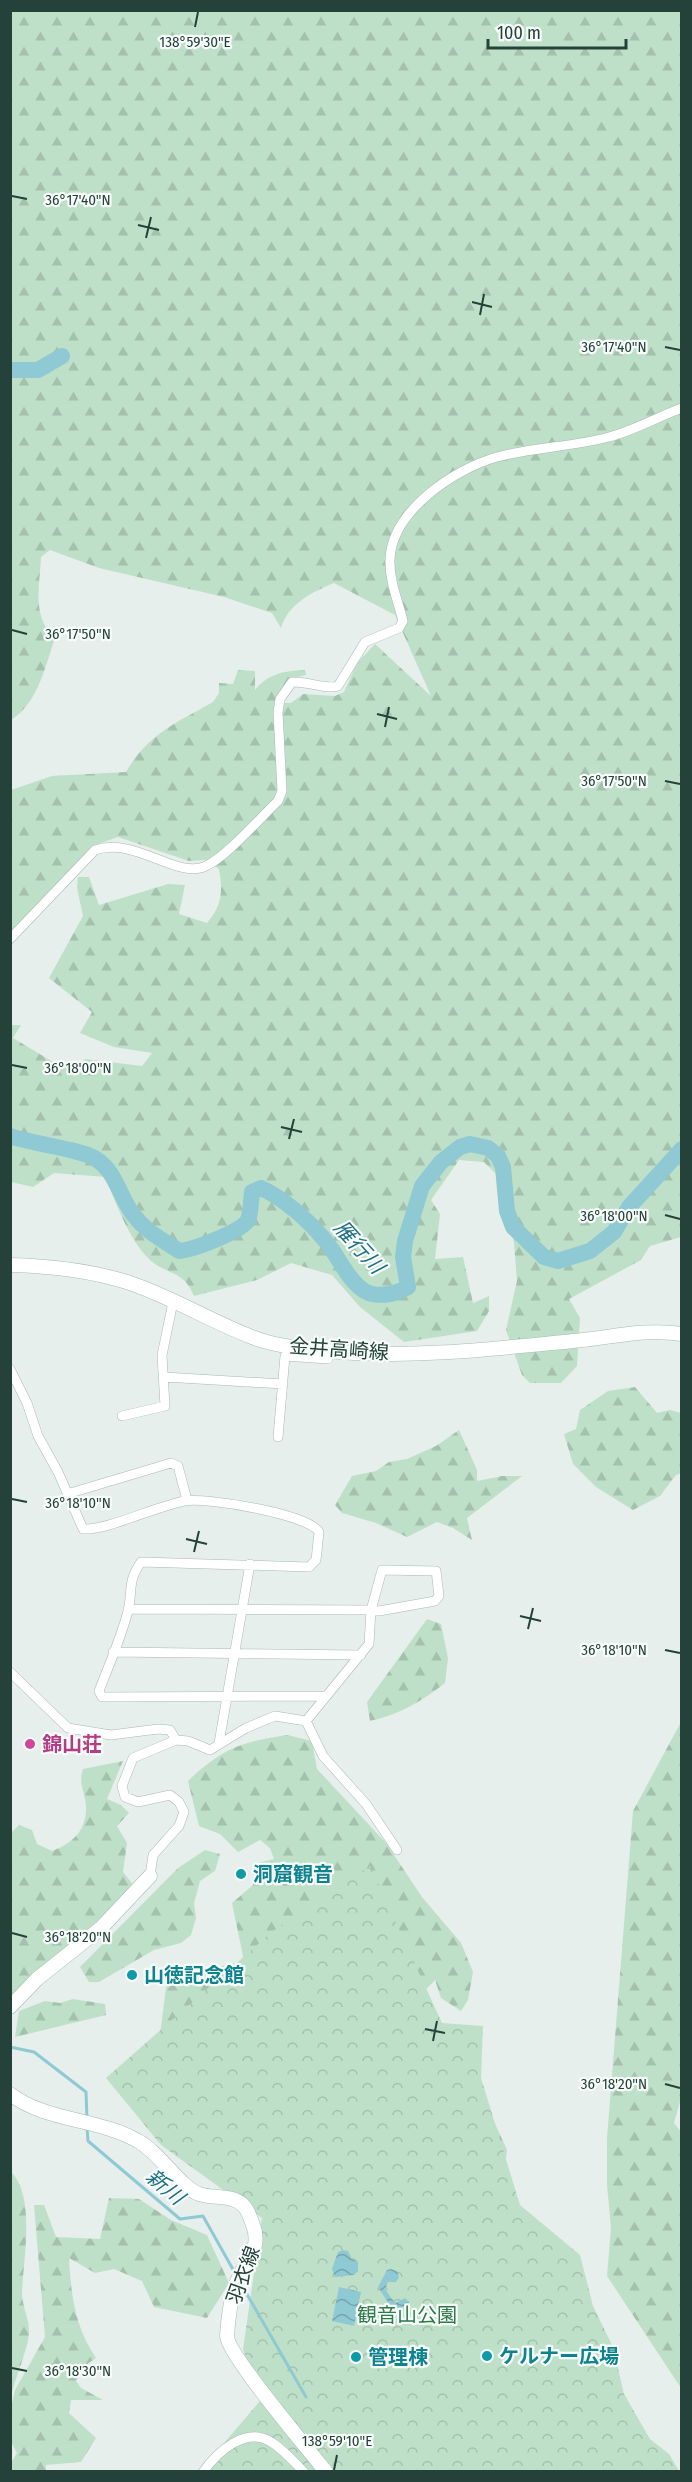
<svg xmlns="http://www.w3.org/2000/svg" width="692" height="2482" font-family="'Fira Sans Condensed','Noto Sans JP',sans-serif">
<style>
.forest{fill:url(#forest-firs)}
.park{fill:url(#park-crowns)}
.water{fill:url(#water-waves)}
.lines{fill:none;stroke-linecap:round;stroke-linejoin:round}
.stream{stroke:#8ec9d4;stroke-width:3}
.river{stroke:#8ec9d4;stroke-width:16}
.street-casing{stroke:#a8b8b2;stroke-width:10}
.secondary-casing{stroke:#a4bbb3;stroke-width:15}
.street{stroke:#fff;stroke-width:9}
.secondary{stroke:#fff;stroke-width:14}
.ticks{fill:none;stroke:#24423a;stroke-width:2}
.hotel-dot{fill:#d1479c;stroke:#f7fbf9;stroke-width:2}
.culture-dot{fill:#0f9aa8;stroke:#f7fbf9;stroke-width:2}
.labels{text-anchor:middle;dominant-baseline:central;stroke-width:4.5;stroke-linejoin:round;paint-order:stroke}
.street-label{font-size:20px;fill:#24423a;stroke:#f7fbf9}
.hotel-label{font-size:20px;font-weight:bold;fill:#b23c85;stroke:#f7fbf9;text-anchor:start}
.culture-label{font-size:20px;font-weight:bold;fill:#0d838f;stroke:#f7fbf9;text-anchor:start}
.park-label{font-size:20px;fill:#2d7a4b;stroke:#f7fbf9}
.water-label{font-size:21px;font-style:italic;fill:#1c6f80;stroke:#f7fbf9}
.ticks-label{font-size:15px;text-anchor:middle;fill:#24423a;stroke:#f7fbf9;stroke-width:4.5;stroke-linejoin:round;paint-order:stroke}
</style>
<defs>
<pattern id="forest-firs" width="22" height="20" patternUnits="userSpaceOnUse" patternTransform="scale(1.5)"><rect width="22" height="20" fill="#bfe0c8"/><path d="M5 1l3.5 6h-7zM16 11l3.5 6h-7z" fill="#a4c1ad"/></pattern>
<pattern id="park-crowns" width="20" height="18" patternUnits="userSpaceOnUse" patternTransform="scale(1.5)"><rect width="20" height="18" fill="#bfe0c8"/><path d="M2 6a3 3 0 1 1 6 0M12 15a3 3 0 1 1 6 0" fill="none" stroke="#a4c1ad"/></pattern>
<pattern id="water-waves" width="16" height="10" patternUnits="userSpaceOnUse" patternTransform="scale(1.5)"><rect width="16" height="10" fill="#8ec9d4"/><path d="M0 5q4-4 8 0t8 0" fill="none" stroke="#74a5ad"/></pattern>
</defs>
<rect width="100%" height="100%" fill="#e6efeb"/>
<path class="forest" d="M11 11H681V1237L650 1246 641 1260 569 1299 580 1318 577 1366 561 1383H530L522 1375 506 1330 517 1281 514 1243 499 1177 484 1162 459 1160 431 1200 440 1214 435 1259 463 1257 473 1303 489 1296V1311L477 1331 404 1342 360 1307 332 1275 291 1263 257 1280 194 1296C184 1270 166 1275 149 1259 131 1242 114 1201 106 1177L54 1173 33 1187 11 1182V1025H21L13 1038 58 1065 78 1067 85 1059 142 1066 152 1053 114 1047 80 1033 92 1012 49 978 83 916 77 888 78 877H89L99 905 168 884 185 885 179 914 207 923C222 906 223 891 219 869L205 860 189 861 118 837 92 846 11 934V790L52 776 126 772C148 734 176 723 213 702L219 693V683L233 684 238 670 255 671V690C269 673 284 671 305 670L306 675 288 679 274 703H291L303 694 335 696 344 692 357 663 375 644 431 696 395 615 334 583C312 592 288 604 281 628L272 613 224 597 99 568 50 550 41 557C40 585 31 617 55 638 45 667 38 703 11 720Z
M635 1387 657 1413 670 1410 681 1413 682 1473 676 1475 660 1496 633 1510 596 1487 573 1464 564 1434 576 1429 580 1410 608 1391Z
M459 1430 477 1470V1481L502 1476H522L467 1518 472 1540 453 1528 437 1522 407 1537 376 1523 342 1513 335 1505 352 1476 376 1471 389 1462 407 1459 436 1446Z
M427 1619 441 1624 448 1658 445 1683C421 1702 400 1714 370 1721L367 1702Z
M681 1722 682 2095 674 2123 682 2133 681 2388 607 2276 611 2228 607 2185V2138L633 1811Z
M287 1735 312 1741 317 1769 386 1843 422 1897 461 1943 473 1972 468 2000 461 2011 441 1998 435 1980 413 2003 492 2117 507 2150 505 2166 160 2035 167 1980C191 1968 218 1969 244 1961L232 1903 253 1885 257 1863 274 1859 270 1848 260 1840 238 1852 220 1834 199 1826 188 1781C222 1749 241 1742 287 1735Z
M123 1761 107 1799 121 1805 129 1813 117 1826 127 1843 123 1872 135 1887 11 2000V1833L19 1825 32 1830 37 1844 52 1851C73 1843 87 1830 86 1806 85 1792 78 1783 83 1769Z
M205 1850 220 1854 215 1871 200 1881 194 1903 196 1918 191 1935 181 1943 154 1950 99 1982H89L80 1967 178 1868Z
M73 1999 105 2004 106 2015 15 2037 19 2011 45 2001 60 2003Z
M11 2172C36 2196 23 2261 22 2293 22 2306 29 2318 29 2330 30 2345 14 2380 11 2397Z
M109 2198 139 2199 171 2220 207 2235 229 2283 207 2318 154 2307 142 2281 114 2269 95 2273 69 2258C71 2296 75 2327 96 2358L83 2367 76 2381 81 2388 103 2400H71L69 2413 96 2438 81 2462 46 2465V2471H11V2463L17 2453 10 2440 11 2408 15 2390 45 2337 34 2205H44L56 2237 100 2239Z"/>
<path class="park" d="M370 1866 442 2023 483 2026 481 2078 520 2205 580 2255 593 2306 613 2347 624 2394 650 2439 669 2454 679 2471H200L260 2401 243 2349 262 2218 161 2145 106 2078 273 1931Z"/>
<path class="water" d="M343 2250 348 2251 352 2259 358 2262V2271L354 2275 335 2277 332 2269 338 2252Z
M391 2269 397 2271 399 2277 396 2282H388L385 2289 395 2303 405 2298 409 2302 407 2307H402L393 2313 389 2311V2304L378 2287 387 2270Z
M339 2287 361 2292 354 2326 332 2321Z"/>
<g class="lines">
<path class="stream" d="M10 2047 34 2052 86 2092 87 2119
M87 2128 88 2141 180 2219 203 2216 235 2273
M241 2284 306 2397"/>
<path class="river" d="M10 370H38L62 356
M10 1136C32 1144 81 1149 96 1159 116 1172 119 1195 132 1213 146 1232 160 1238 179 1251 192 1250 241 1232 248 1220 251 1213 251 1199 252 1192L261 1188C283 1198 307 1219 323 1238 337 1253 346 1278 363 1290 376 1299 396 1294 408 1287L403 1257 405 1241 422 1186 441 1162 460 1147 470 1144 488 1148 498 1156 503 1167 507 1211 513 1227 544 1257 558 1261 590 1251 614 1232 629 1207 682 1149"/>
<g class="street-casing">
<path id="street" d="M10 939 95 850C135 836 177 880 206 866 226 857 260 818 278 801L282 791 278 712 280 699 292 682C308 681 326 690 338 686L365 642 399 628 403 621C398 601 389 580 390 559 392 511 454 469 497 457 534 447 572 447 609 437 635 430 657 417 682 408
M10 1369 27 1403 38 1436 58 1472 83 1529C106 1531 159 1505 185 1501 206 1497 308 1514 319 1532L316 1560 309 1567 141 1562C127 1582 133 1590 128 1611 121 1638 109 1665 99 1691L102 1697 325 1696
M164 1377 283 1384
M122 1416 165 1406 162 1355 173 1302
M278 1437 285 1356 328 1359 329 1351
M67 1494 171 1463 178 1466 187 1500
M128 1609 371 1610 379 1611 435 1601 439 1596 436 1571 382 1570 371 1610 369 1644 306 1721
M113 1652 361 1655
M10 1672 68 1728 111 1735 158 1729 170 1730 176 1740
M219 1743 250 1564
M150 1876 153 1855 179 1826 184 1812 179 1802 170 1795 138 1802 125 1797 122 1786 133 1758 176 1740 188 1741 210 1750 246 1728 275 1716 306 1721 323 1756 366 1804 397 1850
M203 2472C218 2451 246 2426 271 2442 283 2449 294 2462 304 2472"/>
</g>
<g class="secondary-casing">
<path id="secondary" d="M10 1265C51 1266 88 1270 127 1282 170 1296 210 1321 252 1337 276 1347 303 1348 328 1351 408 1359 492 1349 573 1341 610 1338 644 1328 682 1334
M10 2007 37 1979 101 1928 150 1876
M10 2094C47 2122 98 2118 138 2141 160 2153 180 2187 199 2194 213 2199 231 2194 243 2205 248 2210 251 2219 253 2225 263 2251 242 2264 235 2287 230 2303 228 2320 227 2336 227 2354 310 2451 326 2472"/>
</g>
<use href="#street" class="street"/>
<use href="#secondary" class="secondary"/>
</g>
<path class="ticks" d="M195 27 198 12M12 196 27 199M138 225 159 230M146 238 151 217M472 302 492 307M480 315 484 294M665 347 680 350M12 630 27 634M377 714 397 719M385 727 389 707M665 781 680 784M12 1065 27 1068M281 1127 302 1132M289 1139 294 1119M665 1215 680 1219M12 1499 27 1502M186 1539 207 1544M194 1552 199 1531M520 1616 541 1621M528 1629 533 1608M665 1650 680 1653M12 1933 27 1937M425 2029 445 2033M433 2041 437 2021M665 2084 680 2088M12 2368 27 2371M334 2470 337 2455"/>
<circle class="hotel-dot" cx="30" cy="1744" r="6"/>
<g class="culture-dot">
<circle cx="241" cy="1874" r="6"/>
<circle cx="132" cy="1975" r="6"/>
<circle cx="487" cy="2356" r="6"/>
<circle cx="356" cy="2357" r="6"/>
</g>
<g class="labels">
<g class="street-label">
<text transform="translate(339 1349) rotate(4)">金井高崎線</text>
<text transform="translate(243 2275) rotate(-70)">羽衣線</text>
</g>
<g class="hotel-label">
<text x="42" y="1744">錦山荘</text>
</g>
<g class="culture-label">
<text x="253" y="1874">洞窟観音</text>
<text x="144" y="1975">山徳記念館</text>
<text x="499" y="2356">ケルナー広場</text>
<text x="368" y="2357">管理棟</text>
</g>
<g class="park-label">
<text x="407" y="2315">観音山公園</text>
</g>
<g class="water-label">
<text transform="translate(359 1247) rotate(48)">雁行川</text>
<text transform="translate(165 2187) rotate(40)">新川</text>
</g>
</g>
<g class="ticks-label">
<text x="195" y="47">138°59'30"E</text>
<text x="78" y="205">36°17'40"N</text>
<text x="614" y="352">36°17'40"N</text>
<text x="78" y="639">36°17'50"N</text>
<text x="614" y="786">36°17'50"N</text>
<text x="78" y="1073">36°18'00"N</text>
<text x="614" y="1221">36°18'00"N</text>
<text x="78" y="1508">36°18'10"N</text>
<text x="614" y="1655">36°18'10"N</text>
<text x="78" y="1942">36°18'20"N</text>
<text x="614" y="2089">36°18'20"N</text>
<text x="78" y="2376">36°18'30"N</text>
<text x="337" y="2446">138°59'10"E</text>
</g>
<rect width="692" height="2482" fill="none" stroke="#24423a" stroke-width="24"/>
<path d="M488 39v9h138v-9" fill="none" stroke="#24423a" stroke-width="3"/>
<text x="497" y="39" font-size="18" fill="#24423a" stroke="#f7fbf9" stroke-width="4.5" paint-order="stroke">100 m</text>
</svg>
